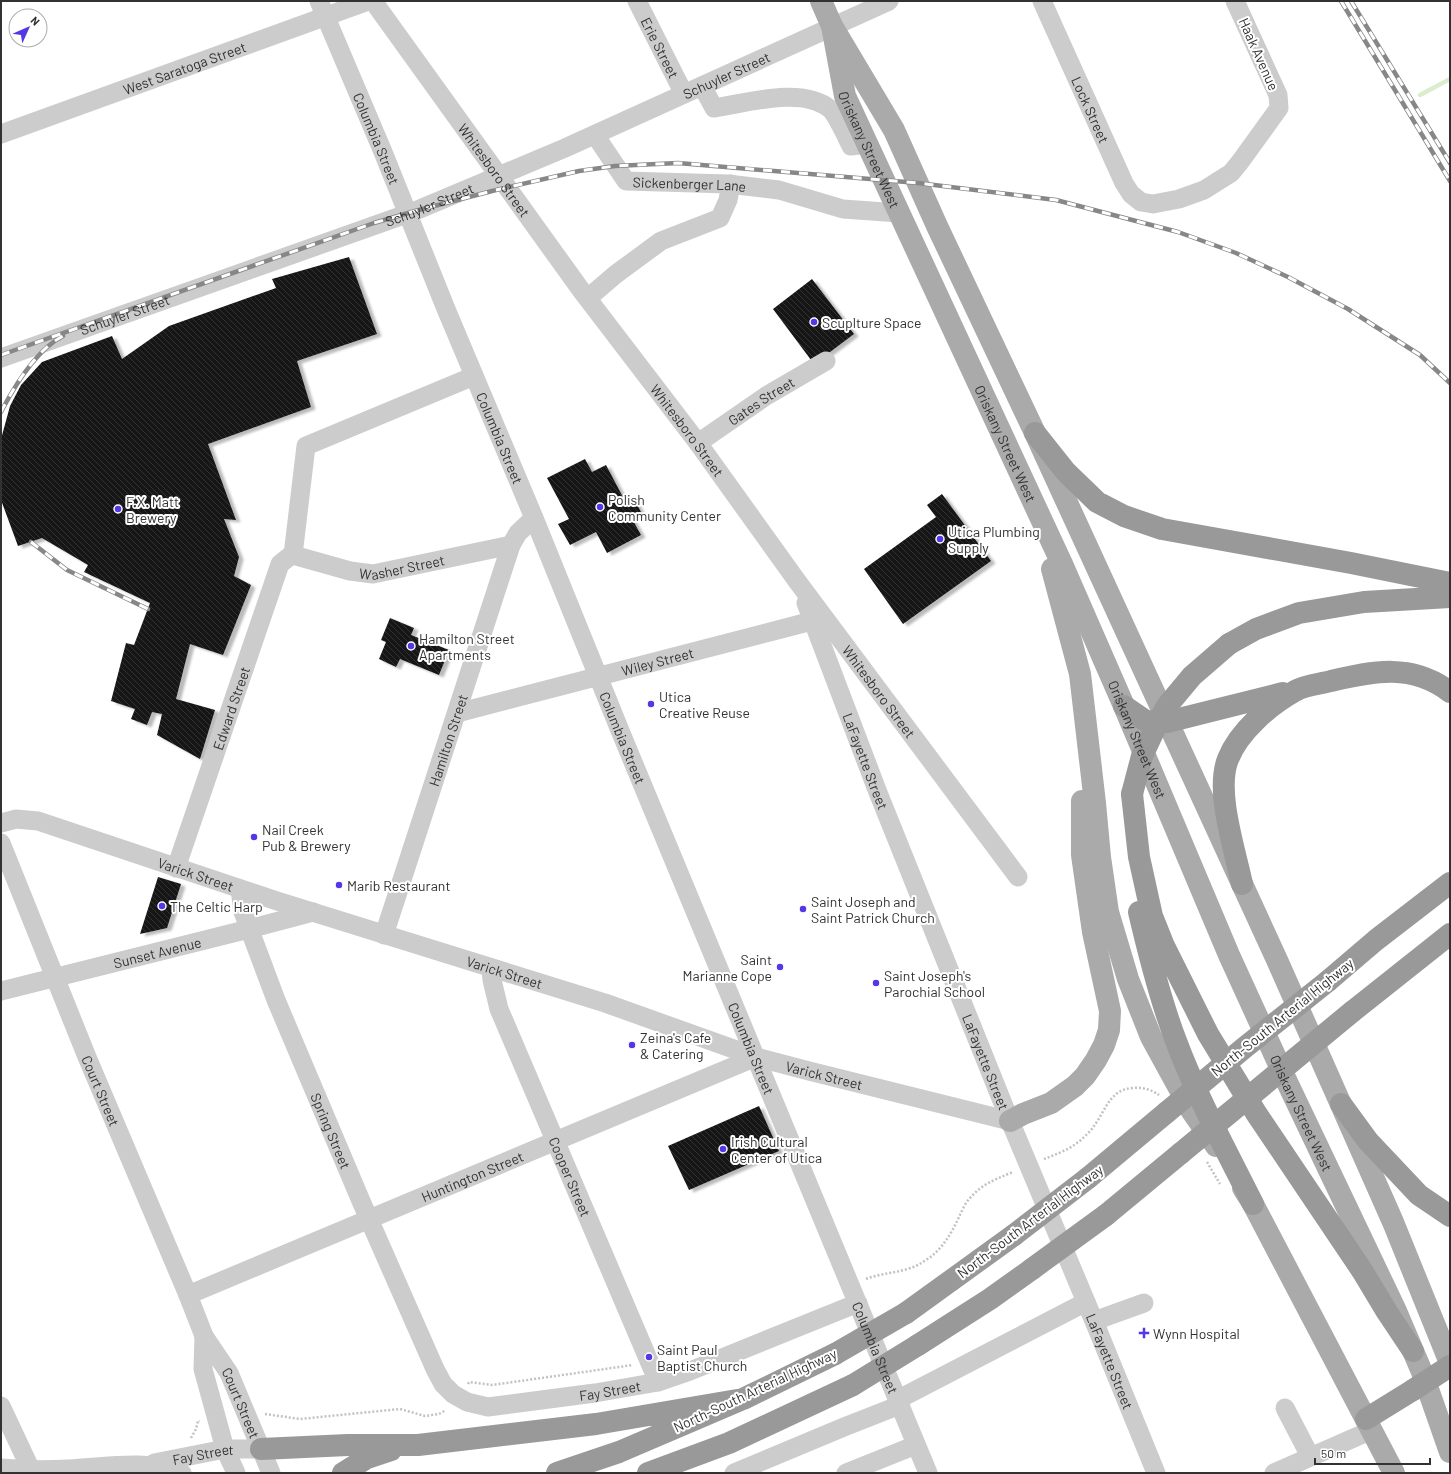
<svg xmlns="http://www.w3.org/2000/svg" width="1451" height="1474" font-family="Barlow,sans-serif">
<style>
.lines{fill:none;stroke-linecap:round;stroke-linejoin:round}
.stream{stroke:#daedce;stroke-width:4.5}
.building{fill:url(#building-back-hatch);filter:url(#shadow)}
.path{stroke:#c2c2c2;stroke-width:2.5;stroke-dasharray:2 2;stroke-linecap:butt}
.minor{stroke:#ccc;stroke-width:19}
.major{stroke:#aaa;stroke-width:22}
.highway{stroke:#999;stroke-width:22}
.rail-casing{stroke:#878787;stroke-width:4.5}
.rail{stroke:#fff;stroke-width:3;stroke-dasharray:9;stroke-linecap:butt}
.highway-bridge{stroke:#999;stroke-width:22}
.poi-dot{fill:#5438e5;stroke:#fff;stroke-width:1.5}
.labels{text-anchor:middle;dominant-baseline:central;stroke-width:4;stroke-linejoin:round;paint-order:stroke}
.street-label{font-size:14px;fill:#323232;stroke:#fff}
.poi-label{font-size:14px;fill:#323232;stroke:#fff;text-anchor:start}
</style>
<defs>
<pattern id="building-back-hatch" width="6" height="6" patternUnits="userSpaceOnUse"><rect width="6" height="6" fill="#191919"/><path d="M-1 5l2 2M0 0l6 6M5-1l2 2" fill="none" stroke="#323232"/></pattern>
<filter id="shadow"><feDropShadow dx="4.5" dy="2.5" stdDeviation="1" flood-color="#0004"/></filter>
</defs>
<rect width="100%" height="100%" fill="#fff"/>
<g class="lines">
<path class="stream" d="M1420 95 1450 79"/>
</g>
<path class="building" d="M349 257 377 334 297 361 311 407 208 444 236 520 224 519 239 557 234 576 251 585 223 655 190 644 176 699 215 710 200 759 157 735 162 714 152 712 147 725 131 719 135 709 111 701 126 643 134 645 150 603 84 572 88 565 42 538 18 546 1 500V439L10 406 21 385 42 362 112 336 122 359 169 326 276 288 272 279Z
M812 279 854 334 814 364 773 309Z
M585 459 592 472 606 465 625 501 633 497 641 512 631 517 641 535 607 553 596 532 570 545 558 524 569 519 547 478Z
M942 494 991 561 903 624 864 569 936 517 927 505Z
M390 618 414 628 411 635 449 650 439 675 400 659 396 667 379 659 386 642 381 640Z
M158 877 181 884 167 928 140 934Z
M759 1106 779 1151 689 1190 668 1146Z"/>
<g class="lines">
<path class="path" d="M1044 1159C1057 1154 1071 1149 1082 1139 1086 1135 1091 1131 1094 1126 1106 1110 1110 1089 1133 1088 1143 1087 1152 1090 1159 1095
M1207 1162 1220 1184
M866 1279C886 1271 907 1274 926 1260 942 1250 951 1234 959 1217 962 1211 965 1203 970 1198 982 1184 996 1179 1013 1172
M468 1384 469 1382 492 1385 633 1365
M265 1414 300 1419 400 1409 425 1416 439 1414 446 1410
M191 1438 196 1429 198 1421H200"/>
<g class="minor">
<path id="s1" d="M319 1 383 152 446 309 534 518 621 733 928 1473"/>
<path id="s2" d="M373 1 581 290 698 443 797 581 1018 877"/>
<path id="s3" d="M637 1 684 94"/>
<path id="s4" d="M1042 1 1124 183 1131 194 1141 202 1153 204 1179 199 1204 190 1231 173 1240 162 1279 108 1278 95 1235 1"/>
<path d="M702 86 714 108C747 103 802 86 830 109 836 114 847 138 851 146L867 144"/>
<path id="s5" d="M1 134 368 1"/>
<path id="s6" d="M595 135 626 181 728 184 779 190 843 209 899 213"/>
<path d="M588 298 616 274 661 241 720 218 728 200 731 184"/>
<path id="s7" d="M1 358 415 211 565 148 889 1"/>
<path id="s8" d="M698 443 766 396 826 361"/>
<path d="M293 555 306 446 474 376"/>
<path id="s9" d="M293 555 350 571 373 574 511 545"/>
<path id="s10" d="M806 603 877 790 1010 1121 1094 1321 1156 1473"/>
<path id="s11" d="M457 713 812 621"/>
<path id="s12" d="M1 823 16 819 38 821 277 901 605 1003 756 1057 809 1071 1010 1121"/>
<path id="s13" d="M1 843 87 1057 188 1295 204 1336 229 1373 271 1473"/>
<path id="s14" d="M176 868 280 564 290 556 293 555"/>
<path id="s15" d="M240 889 243 912 276 1000 361 1201 435 1369 443 1384 453 1394 467 1402 488 1407 595 1393 658 1382 690 1371 858 1303"/>
<path id="s16" d="M384 935 511 545 518 533 534 518"/>
<path id="s17" d="M491 968 492 980 499 1009 658 1382"/>
<path id="s18" d="M1 991 249 929 313 912"/>
<path id="s19" d="M188 1295 756 1057"/>
<path d="M1094 1321 1144 1303"/>
<path d="M204 1336 203 1369 225 1449 236 1473"/>
<path d="M897 1400 1086 1302"/>
<path d="M1 1406 31 1470"/>
<path d="M1285 1408 1310 1456"/>
<path id="s20" d="M154 1463 225 1449H261"/>
<path d="M1 1468C24 1470 46 1470 69 1469 106 1467 147 1459 182 1473"/>
<path d="M734 1473 844 1427 900 1405"/>
<path d="M846 1473 916 1445"/>
<path d="M1274 1473 1372 1430"/>
</g>
<g class="major">
<path d="M821 1 832 26 894 130 937 226 1035 433 1277 960 1393 1222 1450 1363"/>
<path id="s21" d="M832 26 845 96 1062 564 1124 706 1229 955 1287 1082 1396 1311 1422 1372 1450 1452"/>
<path d="M1052 569 1080 674 1095 803 1100 857 1108 912 1128 979 1151 1037 1191 1110 1216 1146"/>
<path d="M1010 1121 1023 1114 1051 1103 1075 1086 1085 1076 1096 1060 1104 1045 1109 1030 1110 1011 1093 932 1082 855V801"/>
<path d="M1243 1188 1253 1204 1394 1473"/>
</g>
<path class="highway" d="M1035 433 1066 472 1097 502 1124 516 1162 529 1351 563 1450 583
M1229 644 1256 629 1299 613 1364 602 1450 597
M1124 706 1146 721 1167 722 1283 693
M1132 794 1139 857 1152 916 1164 946 1208 1034 1256 1113 1363 1272 1387 1312 1413 1351
M1242 884C1235 850 1215 791 1228 759 1239 731 1270 705 1295 691 1305 685 1320 684 1331 681 1374 671 1412 663 1450 692
M1139 912C1149 955 1160 999 1176 1041 1197 1097 1226 1150 1253 1204
M1328 981 1376 940 1450 883
M1353 1011 1450 934
M1341 1104 1368 1141 1419 1195 1450 1216
M1088 1178 1167 1112
M1106 1215 1181 1153
M906 1313 1014 1235
M918 1345 990 1299 1032 1269
M1366 1419 1413 1390
M261 1449 348 1445H418L596 1424 743 1399
M343 1473 367 1458 391 1450
M557 1473 619 1452 743 1399 835 1354
M648 1473 729 1443 853 1385"/>
<g class="rail-casing">
<path id="rail" d="M1341 1 1450 181
M1351 1 1450 163
M1 355 374 223 415 211 496 190 579 171 615 166 678 163 918 183 1056 200 1178 232 1236 253 1288 277 1348 309 1420 355 1450 383
M1 412C15 385 36 350 63 336
M31 542 67 570 148 609"/>
</g>
<use href="#rail" class="rail"/>
<path class="highway-bridge" d="M1132 794 1142 756 1157 724 1167 706 1192 676 1229 644
M1167 1112 1244 1048 1328 981
M1181 1153 1353 1011
M1014 1235 1088 1178
M1032 1269 1106 1215
M835 1354 906 1313
M853 1385 918 1345
M1413 1390 1450 1366"/>
</g>
<g class="poi-dot">
<circle cx="814" cy="322" r="4"/>
<circle cx="600" cy="507" r="4"/>
<circle cx="118" cy="509" r="4"/>
<circle cx="940" cy="539" r="4"/>
<circle cx="411" cy="646" r="4"/>
<circle cx="651" cy="704" r="4"/>
<circle cx="254" cy="837" r="4"/>
<circle cx="339" cy="885" r="4"/>
<circle cx="162" cy="906" r="4"/>
<circle cx="803" cy="909" r="4"/>
<circle cx="780" cy="967" r="4"/>
<circle cx="876" cy="983" r="4"/>
<circle cx="632" cy="1045" r="4"/>
<circle cx="723" cy="1149" r="4"/>
<path d="M1142 1327h4v4h4v4h-4v4h-4v-4h-4v-4h4z"/>
<circle cx="649" cy="1357" r="4"/>
</g>
<g class="labels">
<g class="street-label">
<text stroke="none"><textPath href="#s3" startOffset="52">Erie Street</textPath></text>
<text transform="translate(1259 54) rotate(66)">Haak Avenue</text>
<text stroke="none"><textPath href="#s5" startOffset="195">West Saratoga Street</textPath></text>
<text stroke="none"><textPath href="#s7" startOffset="779">Schuyler Street</textPath></text>
<text stroke="none"><textPath href="#s4" startOffset="119">Lock Street</textPath></text>
<text stroke="none"><textPath href="#s1" startOffset="149">Columbia Street</textPath></text>
<text stroke="none"><textPath href="#s21" startOffset="130">Oriskany Street West</textPath></text>
<text stroke="none"><textPath href="#s2" startOffset="208">Whitesboro Street</textPath></text>
<text stroke="none"><textPath href="#s6" startOffset="119">Sickenberger Lane</textPath></text>
<text stroke="none"><textPath href="#s7" startOffset="455">Schuyler Street</textPath></text>
<text stroke="none"><textPath href="#s7" startOffset="131">Schuyler Street</textPath></text>
<text stroke="none"><textPath href="#s8" startOffset="76">Gates Street</textPath></text>
<text stroke="none"><textPath href="#s2" startOffset="532">Whitesboro Street</textPath></text>
<text stroke="none"><textPath href="#s1" startOffset="473">Columbia Street</textPath></text>
<text stroke="none"><textPath href="#s21" startOffset="454">Oriskany Street West</textPath></text>
<text stroke="none"><textPath href="#s9" startOffset="112">Washer Street</textPath></text>
<text stroke="none"><textPath href="#s11" startOffset="207">Wiley Street</textPath></text>
<text stroke="none"><textPath href="#s2" startOffset="856">Whitesboro Street</textPath></text>
<text stroke="none"><textPath href="#s14" startOffset="169">Edward Street</textPath></text>
<text stroke="none"><textPath href="#s1" startOffset="797">Columbia Street</textPath></text>
<text stroke="none"><textPath href="#s21" startOffset="778">Oriskany Street West</textPath></text>
<text stroke="none"><textPath href="#s16" startOffset="205">Hamilton Street</textPath></text>
<text stroke="none"><textPath href="#s10" startOffset="169">LaFayette Street</textPath></text>
<text stroke="none"><textPath href="#s12" startOffset="204">Varick Street</textPath></text>
<text stroke="none"><textPath href="#s18" startOffset="161">Sunset Avenue</textPath></text>
<text stroke="none"><textPath href="#s12" startOffset="528">Varick Street</textPath></text>
<text transform="translate(1282 1017) rotate(-39)">North-South Arterial Highway</text>
<text stroke="none"><textPath href="#s1" startOffset="1133">Columbia Street</textPath></text>
<text stroke="none"><textPath href="#s10" startOffset="493">LaFayette Street</textPath></text>
<text stroke="none"><textPath href="#s12" startOffset="864">Varick Street</textPath></text>
<text stroke="none"><textPath href="#s13" startOffset="267">Court Street</textPath></text>
<text stroke="none"><textPath href="#s21" startOffset="1186">Oriskany Street West</textPath></text>
<text stroke="none"><textPath href="#s15" startOffset="259">Spring Street</textPath></text>
<text stroke="none"><textPath href="#s19" startOffset="308">Huntington Street</textPath></text>
<text stroke="none"><textPath href="#s17" startOffset="224">Cooper Street</textPath></text>
<text transform="translate(1030 1221) rotate(-37)">North-South Arterial Highway</text>
<text stroke="none"><textPath href="#s1" startOffset="1457">Columbia Street</textPath></text>
<text stroke="none"><textPath href="#s10" startOffset="817">LaFayette Street</textPath></text>
<text stroke="none"><textPath href="#s15" startOffset="711">Fay Street</textPath></text>
<text transform="translate(755 1390) rotate(-25)">North-South Arterial Highway</text>
<text stroke="none"><textPath href="#s13" startOffset="610">Court Street</textPath></text>
<text stroke="none"><textPath href="#s20" startOffset="50">Fay Street</textPath></text>
</g>
<g class="poi-label">
<text x="822" y="322">Scuplture Space</text>
<text x="608" y="499">Polish<tspan x="608" dy="16">Community Center</tspan></text>
<text x="126" y="501">F.X. Matt<tspan x="126" dy="16">Brewery</tspan></text>
<text x="948" y="531">Utica Plumbing<tspan x="948" dy="16">Supply</tspan></text>
<text x="419" y="638">Hamilton Street<tspan x="419" dy="16">Apartments</tspan></text>
<text x="659" y="696">Utica<tspan x="659" dy="16">Creative Reuse</tspan></text>
<text x="262" y="829">Nail Creek<tspan x="262" dy="16">Pub &amp; Brewery</tspan></text>
<text x="347" y="885">Marib Restaurant</text>
<text x="811" y="901">Saint Joseph and<tspan x="811" dy="16">Saint Patrick Church</tspan></text>
<text x="170" y="906">The Celtic Harp</text>
<text x="772" y="959" text-anchor="end">Saint<tspan x="772" dy="16">Marianne Cope</tspan></text>
<text x="884" y="975">Saint Joseph's<tspan x="884" dy="16">Parochial School</tspan></text>
<text x="640" y="1037">Zeina's Cafe<tspan x="640" dy="16">&amp; Catering</tspan></text>
<text x="731" y="1141">Irish Cultural<tspan x="731" dy="16">Center of Utica</tspan></text>
<text x="1153" y="1333">Wynn Hospital</text>
<text x="657" y="1349">Saint Paul<tspan x="657" dy="16">Baptist Church</tspan></text>
</g>
</g>
<rect width="1451" height="1474" fill="none" stroke="#323232" stroke-width="4"/>
<g transform="translate(28 28) rotate(45)"><circle r="19" fill="#ffffff" stroke="#adadad"/>
<path d="M0-3L7 15L0 10L-7 15Z" fill="#5438e5"/>
<text y="-6" font-size="11" font-weight="bold" text-anchor="middle" fill="#323232">N</text>
</g>
<path d="M1315 1458v6h115v-6" fill="none" stroke="#323232" stroke-width="2"/>
<text x="1321" y="1458" font-size="12" fill="#323232" stroke="#ffffff" stroke-width="3" paint-order="stroke">50 m</text>
</svg>
